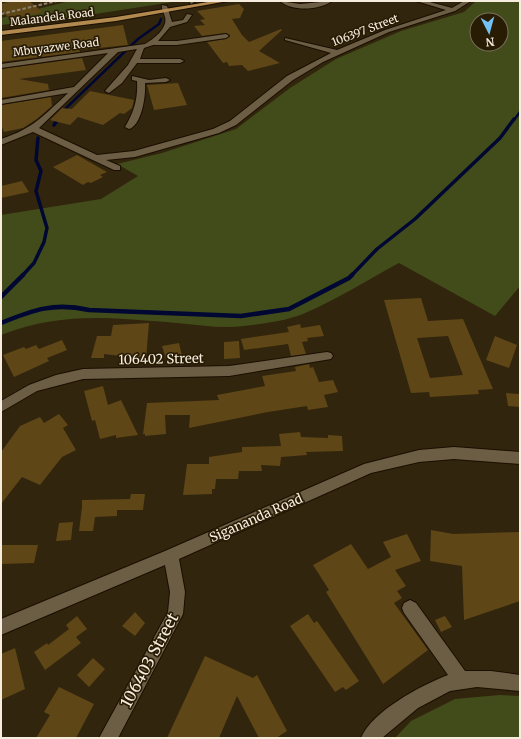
<svg xmlns="http://www.w3.org/2000/svg" width="521" height="739" font-family="Merriweather,serif">
<style>
.green{fill:#424c1a;fill-rule:evenodd}
.lines{fill:none;stroke-linecap:round;stroke-linejoin:round}
.stream-far2{stroke:#000732;stroke-width:2.5}
.stream-far1{stroke:#000732;stroke-width:3.5}
.stream{stroke:#000732;stroke-width:4.5}
.building{fill:#5e4617;fill-rule:evenodd}
.minor-casing{stroke:#1a0e00;stroke-width:2}
.major-casing{stroke:#1a0e00;stroke-width:2}
.minor{fill:#6c5e44;fill-rule:evenodd}
.major{fill:#b2894f;fill-rule:evenodd}
.rail{stroke:#8b806c;stroke-width:2;stroke-dasharray:3.5 2;stroke-linecap:butt}
.labels{text-anchor:middle;dominant-baseline:central;stroke-width:3.5;stroke-linejoin:round;paint-order:stroke}
.far-street-label{font-size:11px;fill:#f6eddf;stroke:#281c04}
.street-label{font-size:13px;fill:#f6eddf;stroke:#281c04}
.near-street-label{font-size:16px;fill:#f6eddf;stroke:#281c04}
</style>
<rect width="100%" height="100%" fill="#32250d"/>
<path class="green" d="M70 1H179L76 17 1 25V18Z
M476 1H520V286L495 316 399 263C367 280 336 300 303 314 285 321 262 324 244 326 222 329 199 325 177 323 113 318 63 311 1 335V215L101 199 138 176 117 164 162 153 236 129 290 88 336 59 401 31 464 12ZM477 20H501V44H477Z
M500 695 520 696V738H395L411 721 455 699Z"/>
<g class="lines">
<path class="stream-far2" d="M57 120 64 110 138 39 159 24 161 19
M514 120 520 112"/>
<path class="stream-far1" d="M54 125 58 119
M22 276 34 263 44 242 47 228 36 191 41 171 36 160 38 138
M351 276 377 249 415 219 500 138 514 119"/>
<path class="stream" d="M1 297 23 275
M1 323C33 310 54 302 89 310L241 316 289 309 349 278 352 275"/>
</g>
<path class="building" d="M11 1H29L43 12 11 20 1 10V4Z
M239 4 244 9 240 18 232 19 242 35 249 42 281 29 282 30 259 51 280 63 248 71 242 65 229 66 227 62 223 63 207 42 226 39 230 36V35L226 33 202 36 194 26 205 25 200 20 205 19 197 11Z
M123 25 128 45 79 50 80 52 1 62V41Z
M82 58 86 70 19 79 48 84 49 90 1 98V69Z
M178 83 187 105 154 110 147 85Z
M90 91 134 100 132 108 124 114 120 113 103 125 78 117 70 125 50 120 62 108 72 109Z
M51 97 52 106 37 119 23 128 4 132 1 125V105Z
M77 155 107 172 100 175 103 177 91 183 88 182 83 185 53 167Z
M22 181 29 192 1 198V186Z
M421 298 428 321 463 319 493 389 478 390 479 394 430 397 429 392 411 393 384 300ZM448 336 463 375 430 378 417 338Z
M149 323 146 359 104 354V358H91L97 336H111L113 325Z
M300 324 301 328 320 325 324 336 307 338 308 341 302 342 306 354 291 356 288 344 244 350 241 339 289 332 287 327Z
M495 336 517 345 509 368 486 360Z
M62 340 67 350 47 358 49 361 14 377 3 355 24 347 26 349 36 345 39 349Z
M239 341 240 358 224 359V342Z
M179 343 182 356 166 359 162 346Z
M309 364 310 368 313 367 319 382 333 380 338 392 324 395 328 407 308 410 307 406 268 412 189 428 190 415H165L166 434 145 436V434H143L147 403 219 400 217 395 265 386 262 376 296 371 295 367Z
M103 386 108 405 121 400 138 435 116 438V435L100 439 95 420 92 421 84 391Z
M506 393 520 394V407L508 406Z
M59 414 68 425 63 428 76 450 62 457 40 485 22 477 1 504V452L20 426 40 417 44 423Z
M300 432 301 437 328 438V435L342 436 343 451 306 452 307 455 281 457 280 466 261 465 262 471H239L238 479H216L215 489H212V494L183 495 187 464H209V457L242 452V447L281 446 279 434Z
M131 494H145L143 510H117V516L95 517 93 531H79L82 507V500L130 499Z
M73 522 71 540 56 541 59 523Z
M431 530 453 534 520 532V601L464 620 462 566 430 561Z
M407 534 421 561 395 570 406 586 397 591 402 598 394 603 428 650 383 684 326 592 329 590 313 565 351 544 368 569 391 557 383 542Z
M1 545H38L34 563 1 564Z
M135 612 145 623 135 636 122 626Z
M308 614 314 623 317 621 359 681 346 690 343 687 335 692 290 626Z
M77 616 87 629 76 637 81 643 45 670 34 652 47 643 48 645 69 629 66 625Z
M445 616 452 627 441 632 435 620Z
M15 648 25 689 1 700V654Z
M205 656 253 678 257 675 287 731 276 738H259L237 696 219 738H167Z
M93 658 105 669 89 687 77 675Z
M59 687 94 704 76 738H36L50 715 44 712Z"/>
<g class="lines">
<g class="minor-casing">
<path id="minor" d="M189 1H196L191 4Z
M280 1 300 4 332 1C320 10 292 12 280 1Z
M416 1H426L452 8 464 1H471L455 11 389 32 323 62 293 80 236 125 219 133 135 157 106 160 120 166V170H114L33 132 1 145V139C34 128 43 116 68 93L1 104V100L74 87 108 53 1 68V64L145 44C154 39 168 28 165 17 164 12 161 9 162 5L167 6 172 22 183 20 187 14 192 15 187 22 170 27 158 41H177L226 34 229 36 226 38 177 45H153L144 48 140 59H180L184 61 180 63H137L122 83 109 93 105 91 128 65 137 49 118 52 39 128 97 155 134 151 213 129 230 121 287 76 331 53 285 40V38L337 50 385 30 446 10Z
M132 76 149 80 166 78 170 80 166 82 145 83C146 95 142 125 129 129L125 127C134 112 138 99 137 81L132 80Z
M327 352 331 353 333 356 331 359 229 376 83 379 37 391 1 412V401L29 385 56 375 83 369 229 366Z
M454 447 520 452V464L454 459 419 462 371 473 179 559 185 592 183 614 118 738H99L168 612 170 592 165 565 1 635V619L165 551 364 464 419 450Z
M410 600 416 603 465 671H491L520 675V691L477 687 450 691 418 708 382 738H361C372 711 422 685 448 675L404 613 402 608 404 603Z"/>
</g>
<g class="major-casing">
<path id="major" d="M214 1H228L116 21 1 35V31L116 17Z"/>
</g>
<use href="#minor" class="minor"/>
<use href="#major" class="major"/>
<path class="rail" d="M1 14 57 1"/>
</g>
<g class="labels">
<g class="far-street-label">
<text transform="translate(52 17) rotate(-7)">Malandela Road</text>
<text transform="translate(365 30) rotate(-21)">106397 Street</text>
<text transform="translate(56 47) rotate(-7)">Mbuyazwe Road</text>
</g>
<g class="street-label">
<text transform="translate(161 359) rotate(-1)">106402 Street</text>
<text transform="translate(256 518) rotate(-24)">Sigananda Road</text>
</g>
<g class="near-street-label">
<text transform="translate(149 660) rotate(-62)">106403 Street</text>
</g>
</g>
<rect width="521" height="739" fill="none" stroke="#f6eddf" stroke-width="4"/>
<g transform="translate(489 32) rotate(174)"><circle r="19" fill="#281c04" stroke="#7a705c"/>
<path d="M0-3L7 15L0 10L-7 15Z" fill="#73c1f5"/>
<text y="-6" font-size="11" font-weight="bold" text-anchor="middle" fill="#f6eddf">N</text>
</g>
</svg>
